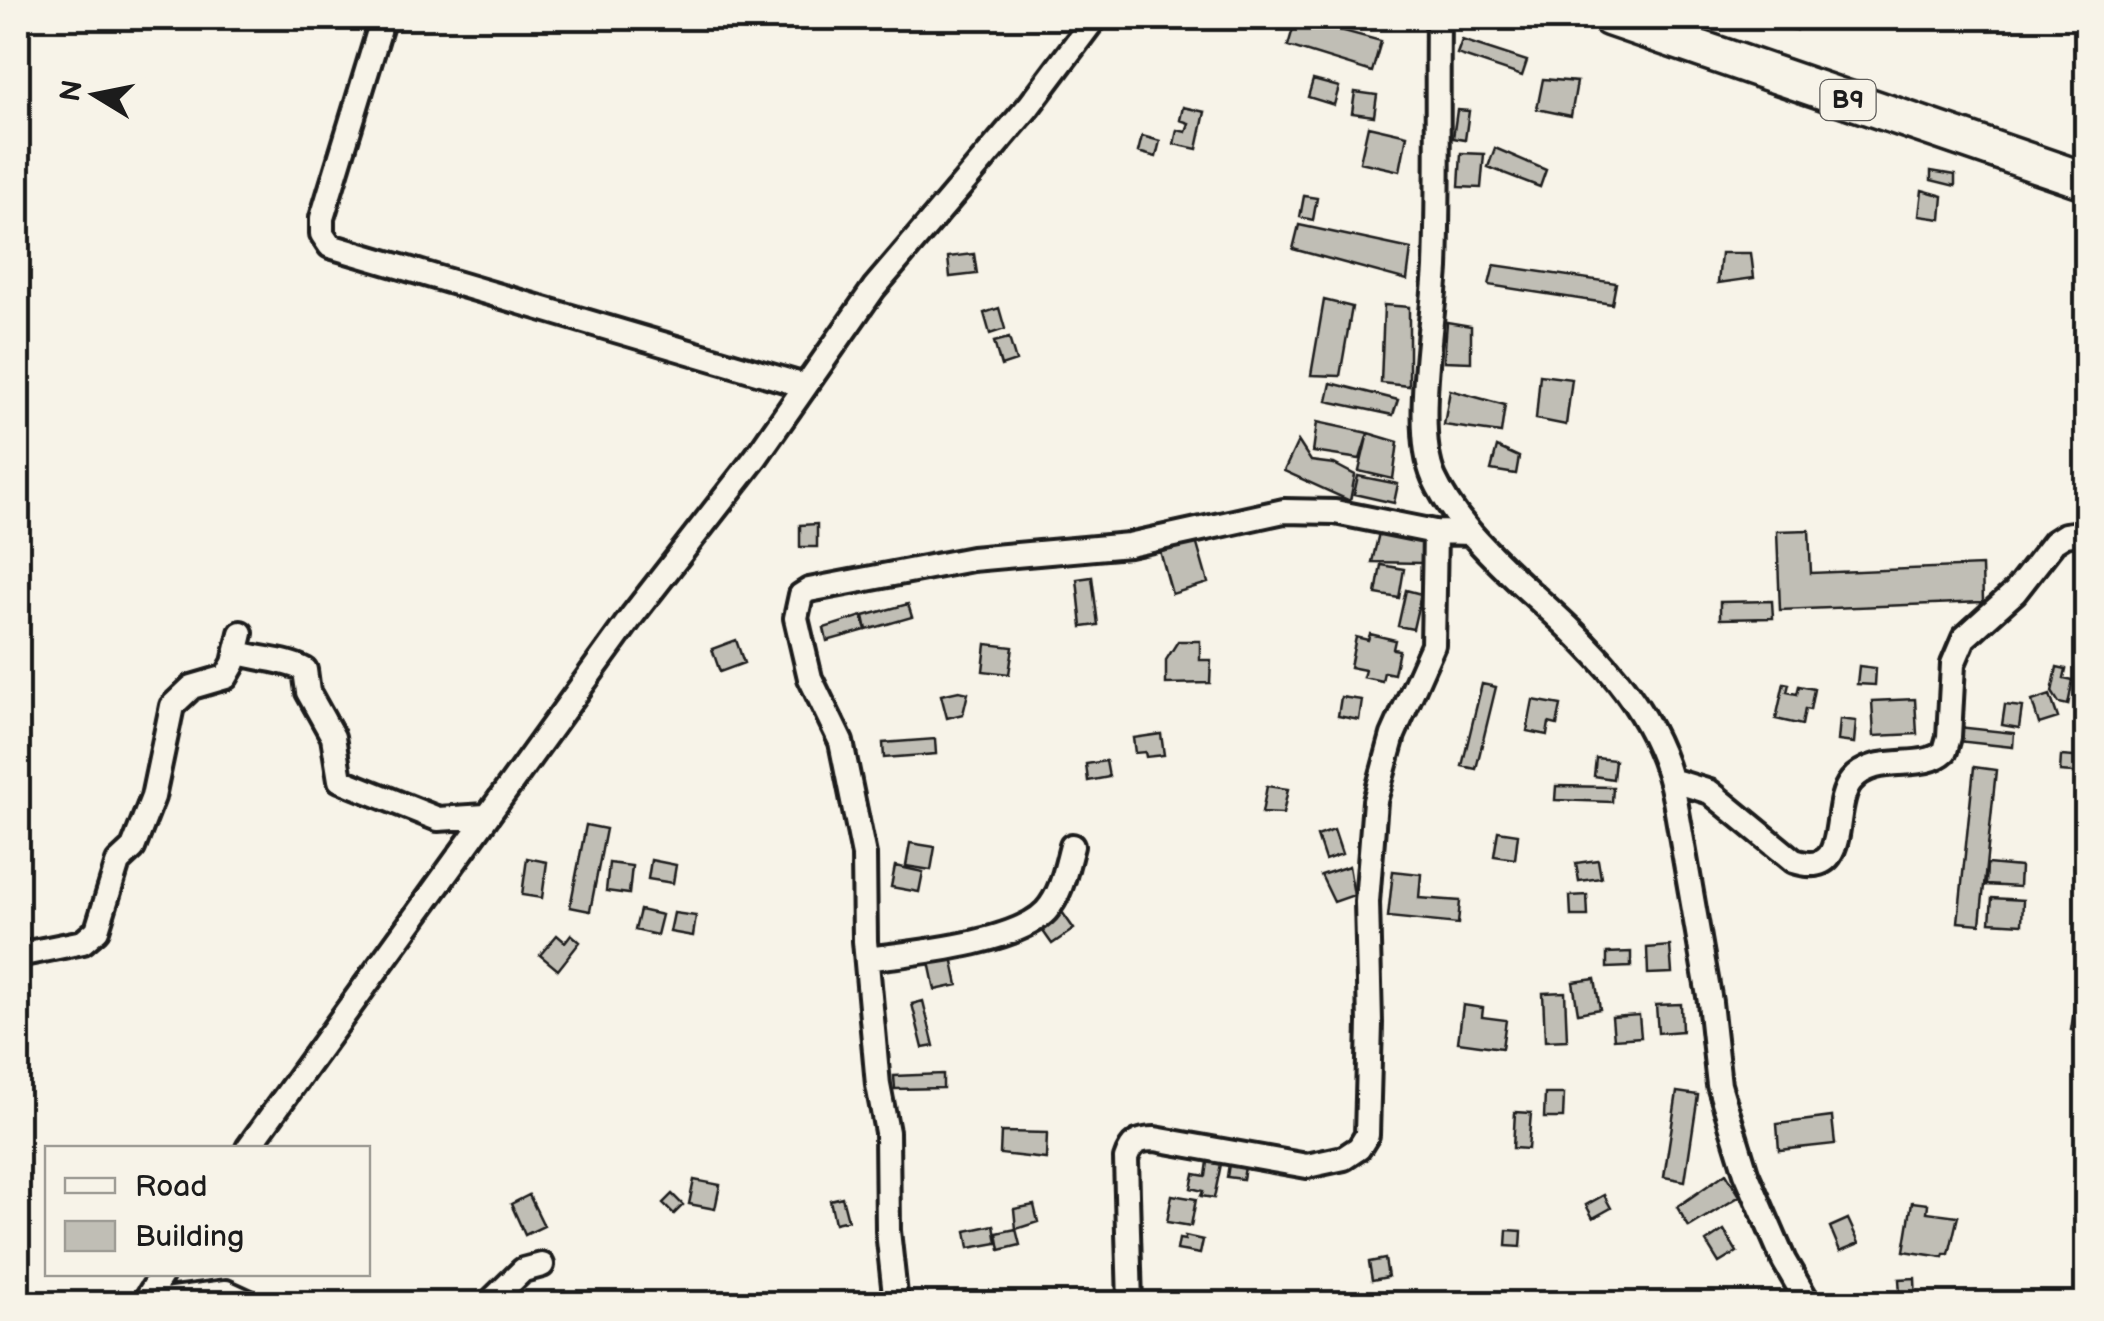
<svg xmlns="http://www.w3.org/2000/svg" width="2104" height="1321" font-family="'Balsamiq Sans',sans-serif">
<style>
.building{fill:#c0beb5;stroke:#1c1c1c;stroke-width:2.5}
.lines{fill:none;stroke-linecap:round;stroke-linejoin:round}
.minor-casing{stroke:#1c1c1c;stroke-width:30}
.highway-casing{stroke:#1c1c1c;stroke-width:42}
.minor{stroke:#f7f3e8;stroke-width:22}
.highway{stroke:#f7f3e8;stroke-width:35}
.labels{text-anchor:middle;dominant-baseline:central;stroke-width:9;stroke-linejoin:round;paint-order:stroke}
.shield{fill:#f7f3e8;stroke:#5e5c59;stroke-width:2.5}
.shield-label{font-size:25px;font-weight:bold;fill:#1c1c1c}
</style>
<rect width="100%" height="100%" fill="#f7f3e8"/>
<filter id="ink" filterUnits="userSpaceOnUse"><feTurbulence type="fractalNoise" baseFrequency=".01" numOctaves="2"/><feDisplacementMap in="SourceGraphic" scale="20" xChannelSelector="R" yChannelSelector="G"/><feConvolveMatrix kernelMatrix="1 2 1 2 8 2 1 2 1" color-interpolation-filters="sRGB"/></filter>
<g filter="url(#ink)">
<path class="building" d="M1296 18 1381 41 1372 72 1288 46Z
M1765 18H1802L1797 30 1763 23Z
M1462 40 1527 61 1522 76 1457 54Z
M1543 79 1577 82 1571 116 1537 109Z
M1313 80 1339 87 1334 105 1308 97Z
M1355 92 1377 95 1374 116 1352 113Z
M1183 107 1205 112 1197 149 1174 144 1177 130 1186 132 1189 123 1180 120Z
M1457 110 1469 111 1465 140 1453 138Z
M1368 126 1407 135 1400 171 1360 162Z
M1142 136 1160 141 1156 157 1138 152Z
M1495 148 1546 170 1540 187 1488 167Z
M1461 153 1484 154 1481 188 1459 187Z
M1931 171 1955 175V186L1931 180Z
M1922 190 1943 196 1941 219 1919 216Z
M1304 196 1317 198 1313 220 1300 217Z
M1299 225 1411 249 1407 280 1293 249Z
M1721 253H1751L1754 278 1718 283Z
M974 254 977 274 950 277 948 257Z
M1494 265 1616 283 1612 304 1489 285Z
M1324 300 1352 307 1340 376 1311 375Z
M1384 305 1409 307V386L1381 383Z
M999 308 1005 329 990 334 984 313Z
M1447 322 1471 326V362L1444 361Z
M1009 338 1016 361 1001 366 994 342Z
M1540 375 1572 379 1566 425 1536 419Z
M1331 383 1398 400 1393 415 1327 401Z
M1450 390 1505 405 1501 433 1444 425Z
M1317 422 1368 433 1360 459 1313 452Z
M1368 433 1398 442 1393 479 1359 471Z
M1298 441 1311 461 1334 464 1355 475 1350 501 1284 471Z
M1497 447 1519 457 1516 474 1491 470Z
M1358 476 1398 484 1394 503 1354 494Z
M817 524V547H800V525Z
M1809 530 1811 573 1982 566 1983 602 1780 610 1777 531Z
M1435 532 1422 563 1372 562 1379 533Z
M1196 541 1208 583 1172 594 1160 551Z
M1381 565 1404 569 1399 598 1376 594Z
M1092 577 1098 625 1082 627 1077 579Z
M1406 590 1421 594 1413 629 1398 626Z
M1772 601 1773 618 1720 619V602Z
M908 604 912 617 867 630 864 616Z
M862 616 866 630 827 641 824 628Z
M1370 634 1395 640 1393 649 1399 650 1394 674 1384 672 1382 681 1363 677 1365 670 1350 667 1356 637 1368 640Z
M736 640 744 663 720 672 712 649Z
M1178 641H1200V660H1211L1210 683 1166 684V660Z
M986 644 1013 647 1009 674 983 671Z
M1859 666 1876 668 1875 685 1857 684Z
M2057 667 2066 669 2064 678 2073 680 2068 705 2059 703 2052 692Z
M1784 683 1789 684 1787 692 1797 694 1799 686 1814 689 1810 710 1805 709 1802 725 1776 719Z
M1482 684 1496 687 1476 769 1462 766Z
M959 691 968 693 963 714 947 718 941 695Z
M2050 695 2058 718 2039 724 2032 701Z
M1341 697 1362 700 1359 720 1338 716Z
M1915 699 1917 734 1874 736 1872 701Z
M1533 700 1561 705 1557 725 1549 723 1547 735 1527 731Z
M2005 705 2022 707 2019 728 2002 725Z
M1840 719 1856 721 1854 743 1838 741Z
M1958 727 2014 733 2013 747 1957 741Z
M1161 734 1164 755 1146 757 1145 752 1135 753 1133 738Z
M935 739 936 754 884 758 883 743Z
M2061 756 2086 758V774L2060 772Z
M1596 758 1615 760 1613 779 1594 776Z
M1106 761 1109 777 1088 781 1086 764Z
M1974 767 1996 770 1980 924 1958 922Z
M1267 786 1288 789 1283 814 1262 813Z
M1556 786 1613 787 1612 802 1555 800Z
M586 825 606 829 590 911 570 907Z
M1334 830 1342 854 1325 860 1317 836Z
M1498 831 1518 834 1515 859 1494 856Z
M910 843 935 847 931 870 906 866Z
M527 858 547 862 542 898 522 895Z
M651 860 676 865 673 883 648 879Z
M1598 860 1601 878 1579 881 1576 863Z
M609 863 632 866 629 894 606 891Z
M1987 864 2020 867 2019 887 1986 885Z
M895 866 923 872 919 892 891 887Z
M1349 866 1354 895 1334 902 1321 875Z
M1393 871 1421 874 1419 898 1460 901 1458 924 1388 917Z
M1587 895 1588 916H1571L1570 896Z
M1992 898 2023 900 2022 924 1990 922Z
M1060 909 1074 929 1052 944 1038 924Z
M640 910 662 915 657 935 635 930Z
M674 913 696 916 693 936 670 932Z
M571 934 580 942 558 970 540 955 557 935 565 942Z
M1670 946 1672 973 1648 974 1647 948Z
M951 952 958 985 935 990 928 957Z
M1631 952V967L1607 968V953Z
M2081 964 2086 965V1033L2071 1030Z
M1595 979 1600 1009 1578 1013 1573 982Z
M1565 992 1567 1040 1545 1041 1543 993Z
M923 1001 934 1046 923 1048 912 1004Z
M1681 1004 1682 1031 1658 1033 1656 1005Z
M1463 1005 1483 1008 1482 1017 1506 1020 1502 1048 1458 1042Z
M1639 1015 1641 1037 1614 1039 1612 1017Z
M943 1074V1088L895 1089 894 1076Z
M1677 1092 1698 1095 1685 1181 1664 1177Z
M1545 1094H1564L1563 1118H1544Z
M1515 1112 1531 1113 1528 1149 1513 1148Z
M1832 1117 1835 1144 1779 1150 1777 1124Z
M1001 1132 1047 1133 1046 1159 1000 1154Z
M1208 1162 1221 1164 1214 1198 1201 1196 1203 1191 1191 1188 1194 1174 1206 1176Z
M1229 1164 1245 1167 1243 1179 1227 1177Z
M1726 1173 1740 1196 1689 1227 1677 1207Z
M694 1180 720 1185 715 1209 689 1204Z
M672 1194 683 1205 674 1214 663 1203Z
M529 1195 544 1226 525 1235 511 1204Z
M1172 1195 1196 1199 1191 1226 1167 1222Z
M1604 1195 1611 1208 1593 1218 1586 1205Z
M842 1197 848 1220 835 1223 830 1200Z
M1912 1202 1928 1204 1927 1212 1958 1216 1949 1254H1944L1943 1257 1904 1251Z
M1034 1205 1038 1222 1016 1229 1014 1209Z
M1848 1219 1859 1243 1840 1251 1830 1227Z
M994 1225 997 1243 969 1248 966 1231Z
M1016 1229 1020 1245 1000 1250 997 1233Z
M1507 1230 1522 1231 1521 1247 1506 1246Z
M1724 1230 1737 1252 1719 1263 1706 1242Z
M1185 1236 1203 1240 1200 1254 1177 1250 1179 1239 1185 1240Z
M1385 1259 1388 1277 1372 1280 1369 1262Z
M1915 1278 1916 1304H1894L1893 1294H1900L1899 1279Z"/>
<g class="lines">
<g class="minor-casing">
<path id="minor" d="M383 18 322 218V234L330 246 805 386
M1438 18C1437 101 1439 184 1436 268 1433 322 1413 432 1434 478 1453 519 1488 553 1520 583 1588 644 1658 706 1675 800L1710 1002 1719 1085 1746 1173 1784 1261 1809 1304
M237 652C259 660 285 659 305 670L308 692 333 737 340 780 438 819 486 816
M1671 780 1710 792 1794 861C1853 880 1829 807 1851 781 1876 751 1922 773 1945 751L1949 737 1953 664 1964 638 2015 592 2054 542 2065 535 2086 532
M18 955 83 942 97 930 118 862 133 848 153 797 172 706 192 687 226 677 234 663 241 633
M867 959C911 953 1015 944 1046 911 1062 893 1066 868 1072 846
M248 1148 632 616 756 457 874 288 1029 106 1095 18
M143 1303 226 1292 252 1304
M143 1304 162 1274
M488 1304 523 1270 542 1265
M896 1304 888 1231 887 1132 878 1085 865 941 864 855 841 742 810 678 796 618 801 595 809 590 972 559 1129 545 1284 511 1335 512 1435 532 1471 533
M1130 1304 1126 1159C1131 1143 1138 1139 1155 1139L1307 1166 1344 1158 1359 1148 1367 1135 1370 1023 1367 902 1375 801 1393 735 1433 645 1435 532"/>
</g>
<g class="highway-casing">
<path id="highway" d="M1610 18 2086 181"/>
</g>
<use href="#minor" class="minor"/>
<use href="#highway" class="highway"/>
</g>
</g>
<g class="labels">
<rect class="shield" x="1820.5" y="80" width="55" height="40" rx="8"/>
<g class="shield-label">
<text x="1848" y="100">B9</text>
</g>
</g>
<rect width="2104" height="1321" fill="none" stroke="#f7f3e8" stroke-width="60"/>
<rect x="30" y="30" width="2044" height="1261" fill="none" stroke="#1c1c1c" stroke-width="4" filter="url(#ink)"/>
<rect x="45" y="1146" width="325" height="130" fill="#f7f3e8" stroke="#9f9d96" stroke-width="2.5"/>
<rect x="65" y="1178" width="50" height="15" fill="#f7f3e8" stroke="#9f9d96" stroke-width="2.5"/>
<text x="135" y="1196" font-size="30" fill="#1c1c1c">Road</text>
<rect x="65" y="1221" width="50" height="30" fill="#c0beb5" stroke="#9f9d96" stroke-width="2.5"/>
<text x="135" y="1246" font-size="30" fill="#1c1c1c">Building</text>
<g transform="translate(95 95) rotate(280)" stroke="#f7f3e8" stroke-width="8" paint-order="stroke">
<path d="M0-8L18 38L0 25L-18 38Z" fill="#1c1c1c"/>
<text y="-15" font-size="28" font-weight="bold" text-anchor="middle" fill="#1c1c1c">N</text>
</g>
</svg>
